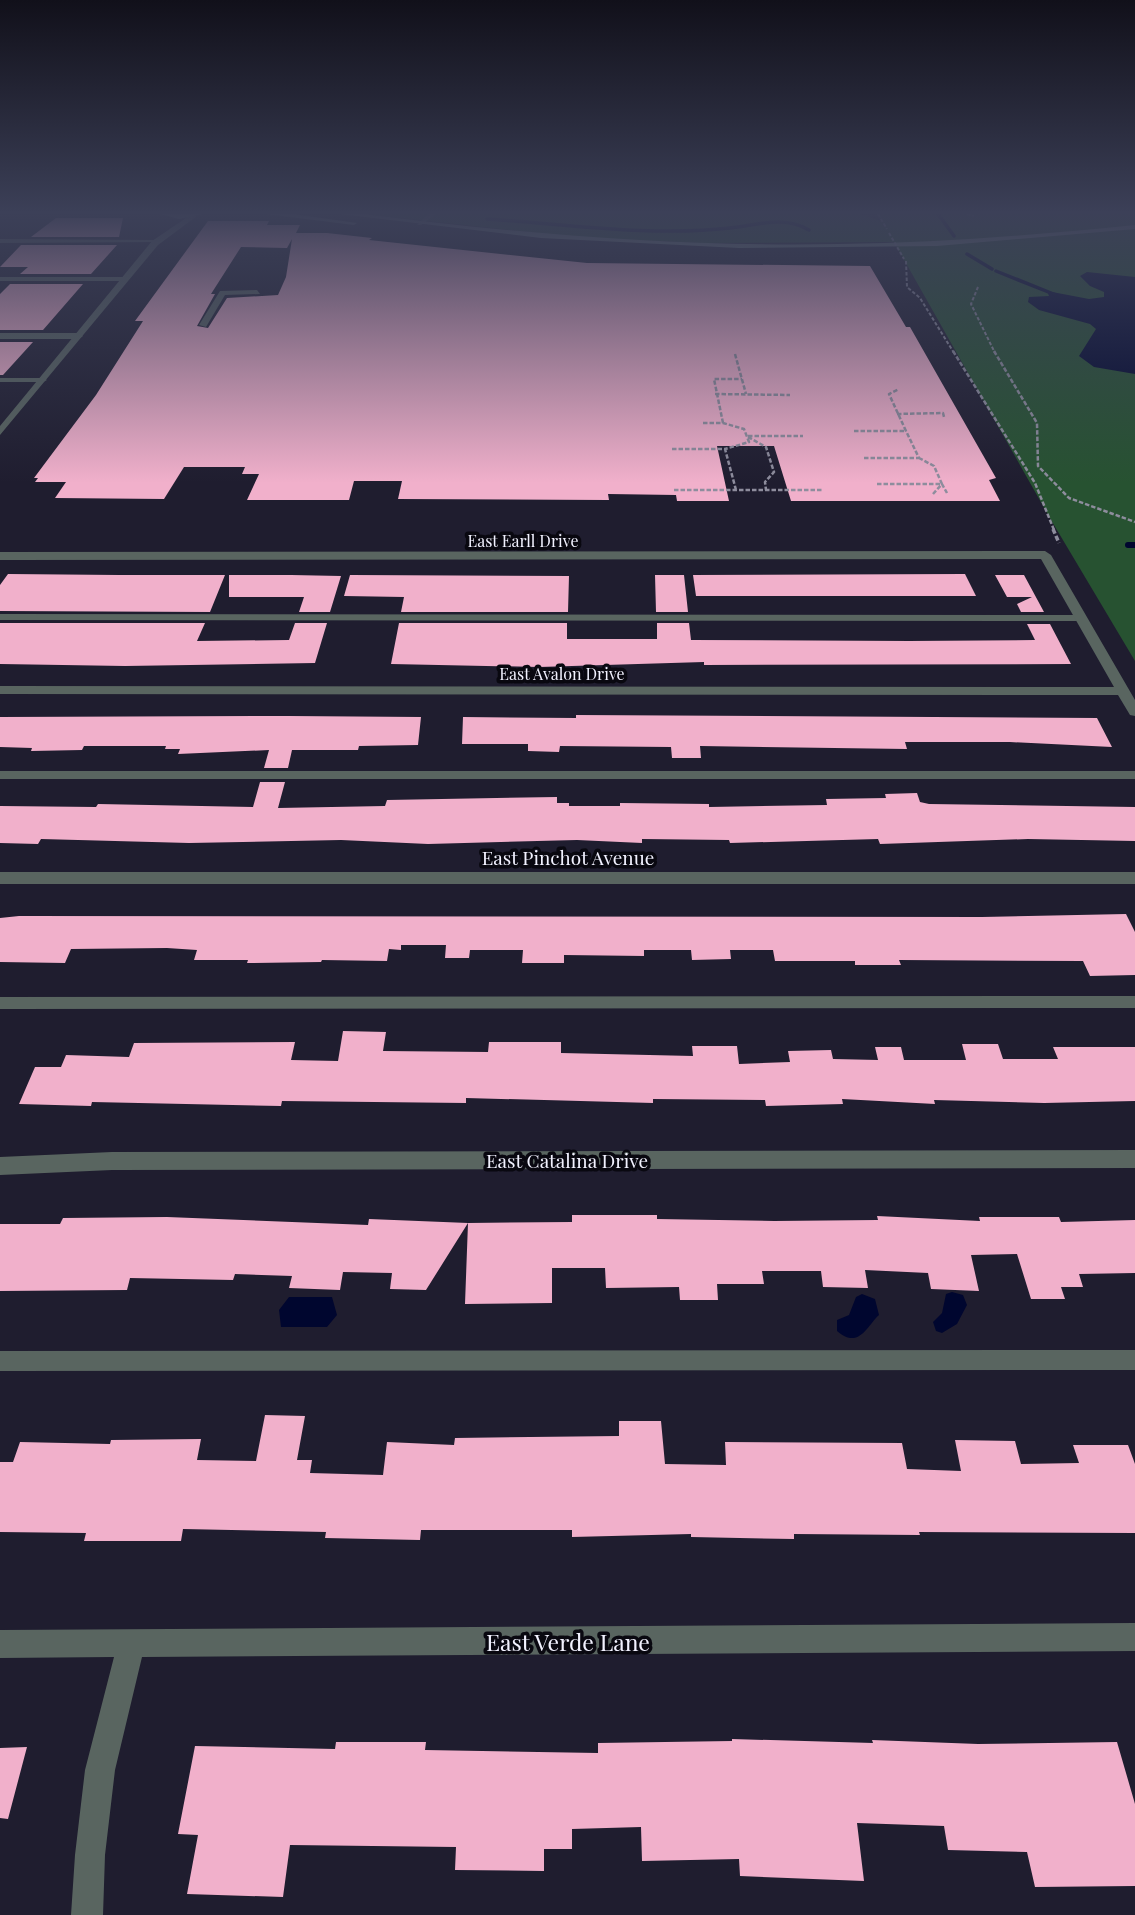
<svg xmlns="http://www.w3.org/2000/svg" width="1135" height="1915" font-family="'Playfair Display',serif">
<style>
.green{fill:#275231}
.water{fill:#00062f}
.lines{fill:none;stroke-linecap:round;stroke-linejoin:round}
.stream-far1{stroke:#00062f;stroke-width:3.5}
.stream{stroke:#00062f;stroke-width:6}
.building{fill:#f1b0cb;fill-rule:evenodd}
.path-far2{stroke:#8e8d9d;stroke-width:2;stroke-dasharray:3.5 2;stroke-linecap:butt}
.path-far1{stroke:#8e8d9d;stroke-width:2.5;stroke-dasharray:4.5 2;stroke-linecap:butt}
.path{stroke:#8e8d9d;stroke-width:3.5;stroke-dasharray:5 2.5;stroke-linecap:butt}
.service{fill:#596560;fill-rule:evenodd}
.minor{fill:#596560;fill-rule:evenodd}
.tertiary{fill:#596560;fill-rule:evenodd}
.secondary{fill:#7a8c85;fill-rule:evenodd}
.path-bridge{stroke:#8e8d9d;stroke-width:2;stroke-dasharray:3.5 2;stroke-linecap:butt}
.labels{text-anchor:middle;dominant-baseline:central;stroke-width:7;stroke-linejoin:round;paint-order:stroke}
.far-street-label{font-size:16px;fill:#f2f2ff;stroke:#090810}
.street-label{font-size:19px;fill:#f2f2ff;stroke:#090810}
.near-street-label{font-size:23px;fill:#f2f2ff;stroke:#090810}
</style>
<rect width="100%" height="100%" fill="#1f1d2f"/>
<path class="green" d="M365 214H860L881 221 878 214H1135V661L1051 520 894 242 703 243 584 238Z"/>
<path class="water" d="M1087 272 1135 277V374L1094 367 1079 356 1096 329 1090 324 1039 310 1028 302 1029 297 1049 296 1047 291 1089 299 1104 297V292L1090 286 1080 276Z
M952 1292 963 1295 967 1305 957 1324 942 1333 936 1331 933 1322 942 1313 946 1294Z
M862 1294 875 1299 879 1315C867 1326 859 1350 837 1331V1320L849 1315 856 1297Z
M289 1297H332L337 1315 327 1327H281L279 1310Z"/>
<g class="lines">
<path class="stream-far1" d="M938 214 954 236
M487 219C566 224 651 237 730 228 758 225 784 215 809 230
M967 254 992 269
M996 271 1056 295"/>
<path class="stream" d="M1128 545H1135"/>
</g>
<path class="building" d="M56 218H123L119 237H31Z
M208 221H269L267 225H300L296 233H327L372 238 369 240 587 263 870 266 906 327H910L996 478 989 480 1000 501H791L774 446H717L729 501H677L676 495 608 494 609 500 398 499 402 481H354L349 500H247L259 474H242L245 467H184L164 499 55 498 66 482H35L38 478H34L96 395 143 321H135ZM292 239 286 277 278 295 227 298 208 328 197 326 215 294H211L241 247 287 248Z
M21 245H117L91 274H20L28 267H0Z
M10 284H83L43 330H0V294Z
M0 342H33L3 375H0Z
M8 574 119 575H225L210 612 0 611V585Z
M965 574 976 596H696L693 575Z
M229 575H291L341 576 330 612H299L304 597H229Z
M350 575 569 576 568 612H401L404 597 344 596Z
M655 575H684L688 612H656Z
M995 575H1024L1044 612H1021L1017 604 1032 597H1007Z
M0 623H205L197 641 289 640 295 623H327L315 663 125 666 0 664Z
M399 623H567V639H657V623H689L691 640 909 641 1035 640 1027 624H1050L1071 664 704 665V662L539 667 391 664Z
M576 715 1097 718 1112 747 1010 742H905L907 749 700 746 701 758H672L671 747 560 746 559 752 528 751V744H462L463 717 576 718Z
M0 717 289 716 421 717 418 745 359 746 358 750H292L288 768H264L269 750 178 754 180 749H165L166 746H84L82 750 31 751 32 748 0 747Z
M260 782H285L278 808 385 806 387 800 557 797V803H569V806H620V803L709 804V807L827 805 826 799 886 798 885 794 917 793 920 802 929 804 1135 807V841L1028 839 880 844 878 839 730 843 729 840 642 839V843L577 840 428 844 341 840 189 843 41 839 38 844 0 843V806L96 807 98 804 253 807Z
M1126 914 1135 932V975L1090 976 1083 961 899 960 901 965H855V961H775L773 950H730L731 959 692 960 691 950H644V956L564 955V963H522L523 950H470L469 958H445L446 945H401V950L389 949 387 961 322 960 321 962 247 963 248 960H194L197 950 167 948 71 949 65 963 0 962V918L19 916 982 917Z
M343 1031 386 1032 383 1051 488 1052 489 1042H561V1053L693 1056 692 1046H737L739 1064 790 1062 788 1051 831 1050 833 1059 878 1060 875 1047H901L904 1060H966L962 1044H998L1003 1059H1058L1053 1047H1135V1101L1044 1103 934 1100 935 1104 842 1099 843 1104 766 1106 765 1100 653 1099V1103L466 1098V1103L282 1101 281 1106 92 1102 91 1106 19 1104 35 1067H61L66 1055 129 1057 134 1043 295 1042 291 1060 338 1061Z
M572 1215H657V1219L774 1221 878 1220 877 1216 980 1221 979 1217H1059L1061 1222 1135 1220V1273L1079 1274 1083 1287H1061L1065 1299H1031L1017 1254 971 1255 979 1291 931 1289 928 1273 865 1270 868 1288 823 1287 821 1271H762L764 1284H717L718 1300H680L679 1287 606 1288 605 1268H552V1303L465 1304 468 1223 572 1222Z
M167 1217 368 1225 369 1219 468 1223 426 1290 390 1289 392 1273 343 1272 340 1290 289 1288 292 1276 235 1274 233 1280 130 1278 127 1290 0 1291V1224H60L63 1218Z
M265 1415 305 1416 297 1460H312L310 1473 383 1475 387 1442 454 1445 455 1438 619 1436V1421H661L665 1464 726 1465 725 1442 902 1443 907 1469 961 1471 955 1440 1015 1441 1021 1464 1079 1463 1073 1445H1128L1135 1464V1533L919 1532 920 1535 794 1534V1539L691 1537V1534L572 1537V1530H421L420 1540 325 1538 326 1532 183 1529 181 1541H84L86 1533 0 1532V1462H13L20 1442 110 1444 111 1440 201 1439 197 1460 256 1461Z
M732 1739 873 1743 872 1740 978 1744 1117 1742 1135 1804V1886L1035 1887 1027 1852 948 1850 944 1826 857 1823 864 1881 740 1876 739 1859 642 1861 641 1827 572 1829V1849H544V1871L455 1870 456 1847 290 1845 283 1897 187 1894 198 1835 178 1834 195 1746 335 1749 336 1742H426L425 1750 598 1753V1743L732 1741Z
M27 1747 8 1819 0 1818V1748Z"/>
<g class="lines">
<path class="path-far2" d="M878 214 887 229
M967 214 974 216
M906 261 907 287 920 298 954 353
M978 287 971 304 995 353"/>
<path class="path-far1" d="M953 351 1035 483 1054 530
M994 351 1037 423 1038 466 1069 498 1135 522
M735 354 746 394
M715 394 790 395
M897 414 943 413 944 417
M703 423H723L744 429 749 442 725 449
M723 423 714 379H742
M854 431H906L889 394 899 389
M748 436H803
M748 437 766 447 774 472 765 482 766 490
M672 449H725L736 490
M864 458H919L906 431
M877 484H942L934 466 919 458
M674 490H822
M933 494 942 484 947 493"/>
<path class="path" d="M1053 529 1059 543"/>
<path class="service" d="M0 239 156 240 159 242 0 243Z
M257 290 260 294 225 295 206 327 199 325 220 291Z
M0 378H43L47 380 43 382H0Z
M0 614 1081 615 1087 618 1081 621 0 620Z
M0 771H1135V779H0Z
M1135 996V1008L0 1009V997Z
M1135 1350V1370L0 1371V1351Z"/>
<path class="minor" d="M428 214H436L421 225H417Z
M0 277H125L129 279 125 281H0Z
M0 333H79L83 336 79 339H0Z
M1045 551 1051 555 1135 700V716L1130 715 1118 695 0 694V686L1114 687 1041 559 0 560V552Z
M0 872H1135V884H0Z
M1135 1150V1168L112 1170 0 1175V1157L112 1152Z
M1135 1623V1651L142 1657 115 1770 105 1855 103 1915H71L75 1855 85 1770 114 1657 0 1658V1630Z"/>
<path class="tertiary" d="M192 214 197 216 158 245 0 435V426L152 241Z"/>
<path class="secondary" d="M160 214H202L179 219Z
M266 214H293L357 223 354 225Z
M340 214H364C521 234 680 247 839 244 938 243 1036 235 1135 225V229L937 246 739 248 541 238Z"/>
<path class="path-bridge" d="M889 233 904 259"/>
</g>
<linearGradient id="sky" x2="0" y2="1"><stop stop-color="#11101a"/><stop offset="0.44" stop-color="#3c4058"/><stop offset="1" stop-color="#3c4058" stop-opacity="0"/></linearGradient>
<rect width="1135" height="483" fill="url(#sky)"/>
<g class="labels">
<g class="far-street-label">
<text x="523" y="540">East Earll Drive</text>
<text x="562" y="673">East Avalon Drive</text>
</g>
<g class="street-label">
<text x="568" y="857">East Pinchot Avenue</text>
<text x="567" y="1160">East Catalina Drive</text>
</g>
<g class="near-street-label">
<text x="568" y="1641">East Verde Lane</text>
</g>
</g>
</svg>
